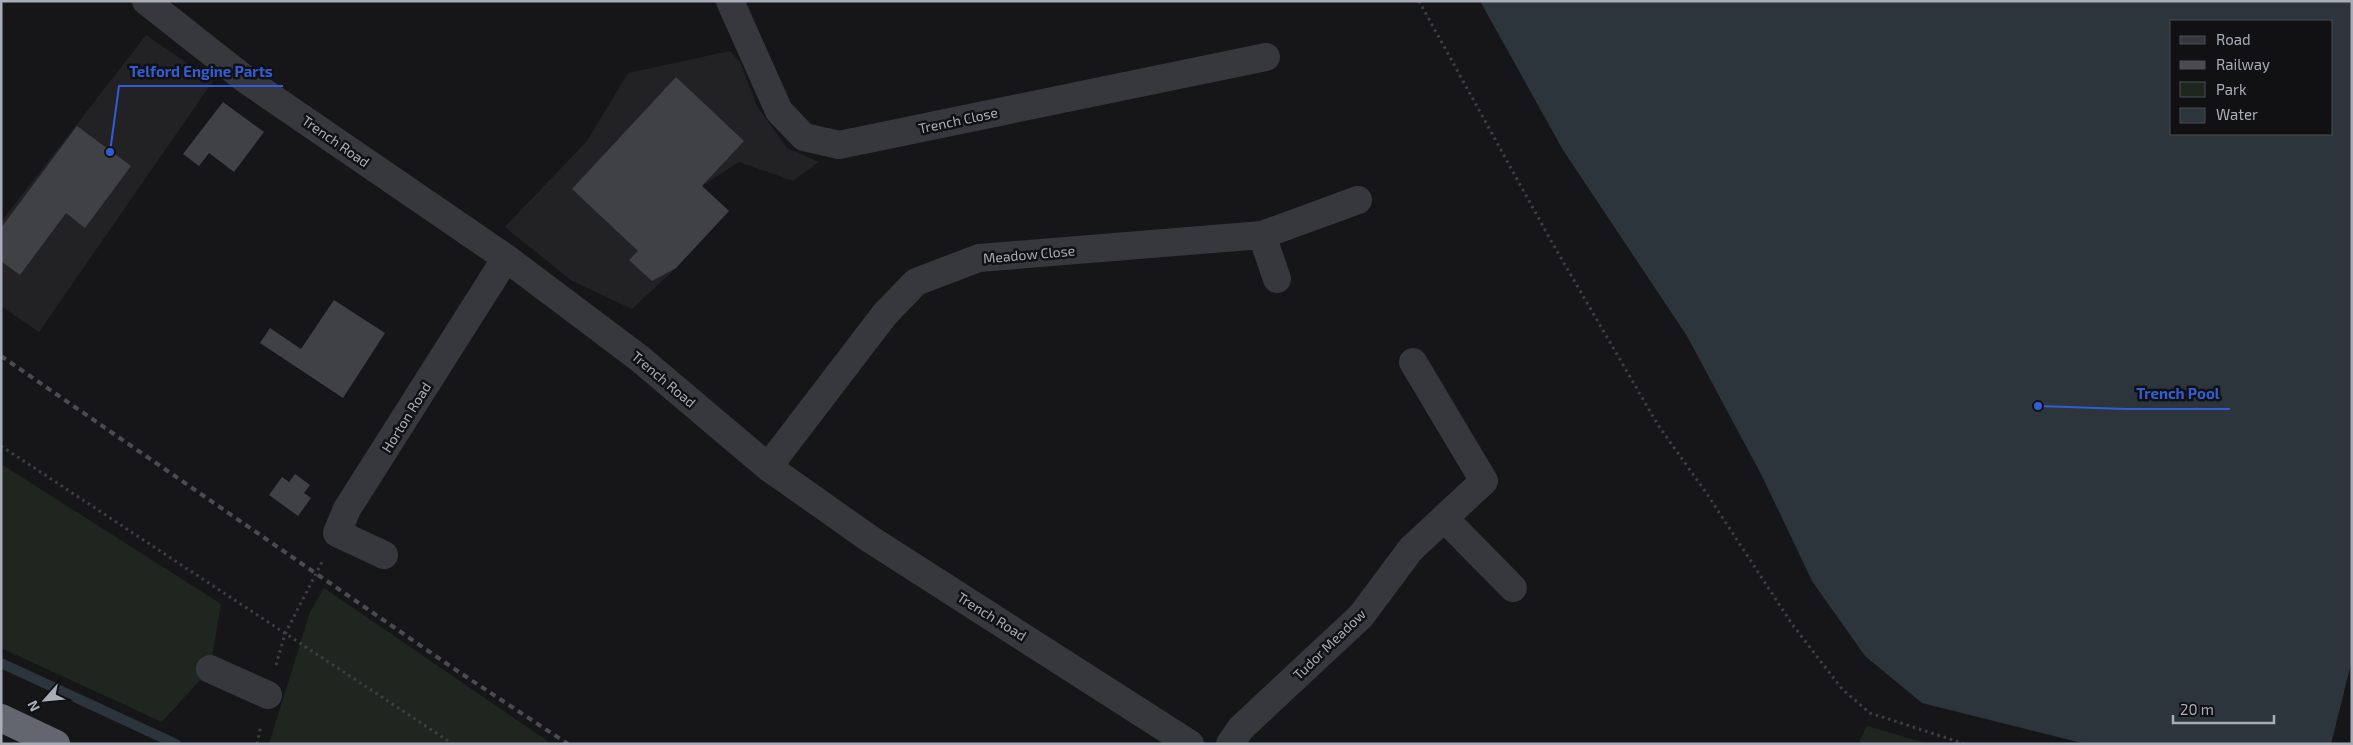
<svg xmlns="http://www.w3.org/2000/svg" width="2353" height="745" font-family="'Exo 2',sans-serif">
<style>
.built{fill:#222225}
.green{fill:#1e261f}
.water{fill:#2c353c;fill-rule:evenodd}
.lines{fill:none;stroke-linecap:round;stroke-linejoin:round}
.stream{stroke:#2c353c;stroke-width:10}
.building{fill:#404145}
.path{stroke:#3d3f44;stroke-width:3;stroke-dasharray:2.5 4;stroke-linecap:butt}
.minor{stroke:#37383d;stroke-width:28}
.highway{stroke:#63666e;stroke-width:28}
.rail{stroke:#4a4c52;stroke-width:4;stroke-dasharray:6 5;stroke-linecap:butt}
.labels{text-anchor:middle;dominant-baseline:central;stroke-width:5;stroke-linejoin:round;paint-order:stroke}
.street-label{font-size:14px;fill:#a8adb8;stroke:#111113}
.leader{fill:none;stroke:#325cd3;stroke-width:2}
.callout-dot{fill:#325cd3;stroke:#111113;stroke-width:2}
.callout-label{font-size:15px;text-anchor:middle;font-weight:bold;fill:#325cd3;stroke:#111113;stroke-width:5;stroke-linejoin:round;paint-order:stroke}
</style>
<rect width="100%" height="100%" fill="#161618"/>
<path class="built" d="M146 35 213 81 39 332 1 306V222Z
M730 51 740 62 757 106 787 148 819 162 793 181 739 162 702 186 729 211 676 268 632 309 572 281 505 227 587 141 628 73Z"/>
<path class="green" d="M1 464 221 604 210 669 162 722 1 648Z
M324 588 552 744H269L310 612Z
M1867 726 1929 744H1858Z"/>
<path class="water" d="M1480 1H2352V660L2331 744H2086L1922 703 1865 656 1812 581 1762 476 1687 336 1563 150ZM2172 21H2332V134H2172Z"/>
<g class="lines">
<path class="stream" d="M1 663 176 744"/>
</g>
<path class="building" d="M676 77 744 141 702 186 729 211 676 268 652 281 629 260 638 251 572 189Z
M223 102 264 132 234 172 209 153 199 166 183 154Z
M77 126 131 166 85 228 66 213 20 275 1 261V228Z
M334 300 385 333 343 398 260 343 270 328 301 349Z
M295 474 310 485 304 493 311 498 298 516 269 495 282 477 289 482Z"/>
<g class="lines">
<path class="path" d="M1419 1 1550 239 1658 425 1707 494 1792 624 1842 689 1870 713 1965 744
M1 446 453 744
M276 665 285 634 323 560
M257 744 261 725"/>
<path class="minor" d="M146 1 245 79 506 258 639 358 768 467 870 539 1190 744
M730 1 779 111 804 137 839 145 1266 57
M1262 235 1277 279
M768 467 885 314 916 282 979 258 1262 235 1358 200
M1445 519 1513 588
M384 555 337 533 347 509 506 258
M210 669 268 695
M1230 744 1241 728 1361 616 1411 549 1484 481 1413 362"/>
<path class="highway" d="M1 718 56 744"/>
<path class="rail" d="M1 356 450 666 568 744"/>
</g>
<g class="labels">
<g class="street-label">
<text transform="translate(958 120) rotate(-12)">Trench Close</text>
<text transform="translate(336 141) rotate(35)">Trench Road</text>
<text transform="translate(1029 254) rotate(-5)">Meadow Close</text>
<text transform="translate(664 379) rotate(40)">Trench Road</text>
<text transform="translate(406 417) rotate(-58)">Horton Road</text>
<text transform="translate(992 616) rotate(32)">Trench Road</text>
<text transform="translate(1329 644) rotate(-44)">Tudor Meadow</text>
</g>
</g>
<path class="leader" d="M110 152L119 86H283M2038 406L2126 409H2230"/>
<g class="callout-dot">
<circle cx="110" cy="152" r="5"/>
<circle cx="2038" cy="406" r="5"/>
</g>
<g class="callout-label">
<text x="201" y="77">Telford Engine Parts</text>
<text x="2178" y="399">Trench Pool</text>
</g>
<rect width="2353" height="745" fill="none" stroke="#a8adb8" stroke-width="5"/>
<rect x="2170" y="20" width="162" height="115" fill="#111113" stroke="#4d4f55"/>
<rect x="2180" y="36" width="25" height="8" fill="#37383d" stroke="#4d4f55"/>
<text x="2216" y="45" font-size="15" fill="#a8adb8">Road</text>
<rect x="2180" y="61" width="25" height="8" fill="#4a4c52" stroke="#4d4f55"/>
<text x="2216" y="70" font-size="15" fill="#a8adb8">Railway</text>
<rect x="2180" y="82" width="25" height="15" fill="#1e261f" stroke="#4d4f55"/>
<text x="2216" y="95" font-size="15" fill="#a8adb8">Park</text>
<rect x="2180" y="108" width="25" height="15" fill="#2c353c" stroke="#4d4f55"/>
<text x="2216" y="120" font-size="15" fill="#a8adb8">Water</text>
<g transform="translate(45 700) rotate(243)" stroke="#111113" stroke-width="4" paint-order="stroke">
<path d="M0-4L9 19L0 12L-9 19Z" fill="#a8adb8"/>
<text y="-8" font-size="14" font-weight="bold" text-anchor="middle" fill="#a8adb8">N</text>
</g>
<path d="M2173 715v8h101v-8" fill="none" stroke="#a8adb8" stroke-width="2.5"/>
<text x="2180" y="715" font-size="15" fill="#a8adb8" stroke="#111113" stroke-width="4" paint-order="stroke">20 m</text>
</svg>
